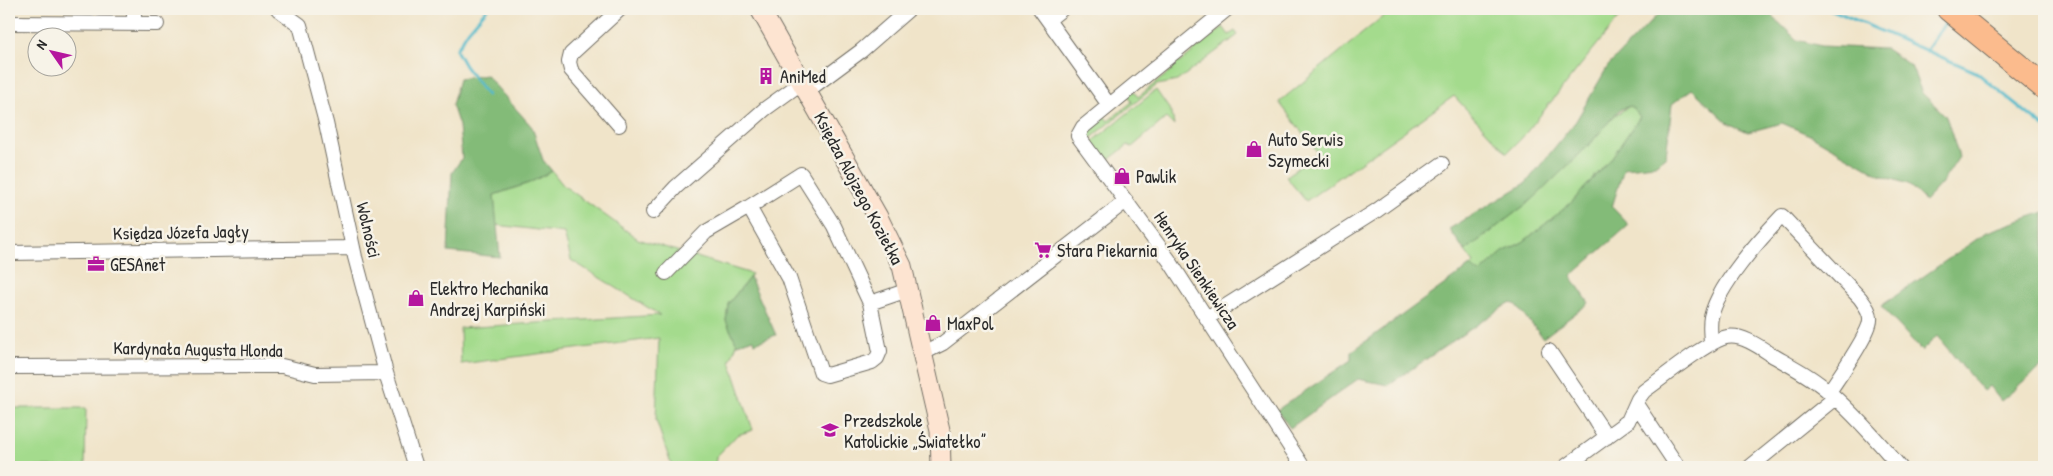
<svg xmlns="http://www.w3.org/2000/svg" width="2053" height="476" font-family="'Patrick Hand',sans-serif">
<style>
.green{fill:#a4db8d;stroke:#68835c}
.forest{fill:#83bb78;stroke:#577352}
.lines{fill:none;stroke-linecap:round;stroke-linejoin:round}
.stream{stroke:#4db8c9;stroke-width:3}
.street-casing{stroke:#706c62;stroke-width:16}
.secondary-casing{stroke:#706c62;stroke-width:21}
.highway-casing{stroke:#706c62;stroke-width:26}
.street{stroke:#fff;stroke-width:14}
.secondary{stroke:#fde4d1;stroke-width:19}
.highway{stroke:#fbbb8d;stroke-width:24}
.labels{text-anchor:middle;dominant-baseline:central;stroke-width:5;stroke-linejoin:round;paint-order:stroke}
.poi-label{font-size:18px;fill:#2b2b2b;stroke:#f7f3e8;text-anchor:start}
.street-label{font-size:18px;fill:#2b2b2b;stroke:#f7f3e8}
</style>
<rect width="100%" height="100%" fill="#f7f3e8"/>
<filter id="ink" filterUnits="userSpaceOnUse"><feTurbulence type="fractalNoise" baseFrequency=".02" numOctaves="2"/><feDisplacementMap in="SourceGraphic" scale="10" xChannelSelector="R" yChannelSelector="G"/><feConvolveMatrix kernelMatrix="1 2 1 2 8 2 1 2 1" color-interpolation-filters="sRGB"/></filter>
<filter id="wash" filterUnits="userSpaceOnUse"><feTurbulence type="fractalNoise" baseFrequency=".0096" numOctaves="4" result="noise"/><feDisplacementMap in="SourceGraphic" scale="20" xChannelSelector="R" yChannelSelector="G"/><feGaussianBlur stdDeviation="1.12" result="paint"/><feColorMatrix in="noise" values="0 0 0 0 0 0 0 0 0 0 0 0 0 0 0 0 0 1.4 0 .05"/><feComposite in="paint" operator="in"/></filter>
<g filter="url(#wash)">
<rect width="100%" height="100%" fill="#f0e4c9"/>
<path class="green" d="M1392 9H1626L1521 139 1507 153 1454 96 1306 201 1286 177 1317 152 1279 102Z
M1223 27 1229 35 1235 31 1238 35 1177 81 1157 85 1090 139 1085 133 1103 115 1108 121 1132 102 1128 95 1133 91 1138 97 1172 70 1168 63 1174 57 1179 63Z
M1156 90 1172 113 1174 126 1166 118 1132 147 1128 145 1107 161 1092 142Z
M1630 106 1635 110 1640 117 1610 160 1571 203 1523 242 1503 252 1480 273 1470 266 1474 263 1465 251 1533 199 1589 145 1615 115Z
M552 171 563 185 638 239 752 274 728 304 726 321 737 344 730 361 753 430 737 435 716 457 715 467H672L656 420 659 338 461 364 460 328 660 315 571 260 564 233 496 225 494 195 529 183Z
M9 408H86L85 467H9Z"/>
<path class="forest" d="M1663 9H1754L1771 15 1797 40 1821 46 1886 49 1911 66 1922 93 1946 116 1959 157 1941 184 1925 201 1908 184 1880 175 1812 136 1782 123 1748 132 1728 123 1692 89 1672 104 1666 156 1655 165 1624 168 1612 207 1629 225 1571 276 1589 303 1543 338 1515 304 1509 303 1388 385 1358 379 1290 428 1277 410 1351 360V352L1470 266 1480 273 1503 252 1523 242 1571 203 1610 160 1640 117 1635 110 1630 106 1619 110 1589 145 1533 199 1465 251 1449 229 1526 183 1576 121 1608 66Z
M486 75 532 127 543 160 552 171 529 183 494 195 500 257 448 252 452 173 462 158 459 126 452 105 459 79Z
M2044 212V365L2001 401 1989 386 1983 391 1937 336 1922 351 1881 306 1987 232Z
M750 277 776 335 755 343 754 339 737 344 726 321 728 304Z"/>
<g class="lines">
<path class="stream" d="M1830 9 1976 72 2044 127
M1926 51 1947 20
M487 95 465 66 456 50 468 31 487 9"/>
</g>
</g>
<g filter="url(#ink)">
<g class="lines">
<g class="street-casing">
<path id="street" d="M278 9 300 25 326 123 355 257 386 373 416 467
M1040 9 1109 105
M1227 9 1083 127 1078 136 1169 260 1303 467
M1048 20 1062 9
M9 23 157 24
M134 24V9
M807 91 861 51 909 9
M619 125 571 70 569 62 571 54 620 9
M653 212 676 187 765 109 801 83
M9 253 353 248
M666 273 706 232 749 207
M870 303 880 351 877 358 872 362 827 375 821 373 789 278 749 207 801 174 834 226 870 303 908 290
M1207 318 1376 211 1442 164
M1711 344C1711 336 1709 326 1711 317 1718 286 1760 239 1782 216L1860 298C1865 305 1871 312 1870 320 1870 333 1838 378 1829 392
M1549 351 1607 437
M923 353 943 343 1126 201
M9 367 282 366 315 374 386 373
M1636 404 1678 467
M1565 467 1628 421 1638 399 1644 391C1663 378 1707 341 1727 337 1742 334 1760 347 1772 355 1791 366 1813 377 1829 392 1855 415 1878 441 1900 467
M1750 467 1835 398"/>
</g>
<g class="secondary-casing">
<path id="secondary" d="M760 9 878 217 902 266 940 430 941 467"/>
</g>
<g class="highway-casing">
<path id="highway" d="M1949 9 2044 87"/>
</g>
<use href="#street" class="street"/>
<use href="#secondary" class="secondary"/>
<use href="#highway" class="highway"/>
</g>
</g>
<defs>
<g id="building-bare" transform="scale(1.35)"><path d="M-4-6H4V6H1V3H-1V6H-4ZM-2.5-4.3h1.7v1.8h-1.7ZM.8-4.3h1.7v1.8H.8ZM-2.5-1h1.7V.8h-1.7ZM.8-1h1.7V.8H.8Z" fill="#b5179e" stroke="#f7f3e8" stroke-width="2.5" paint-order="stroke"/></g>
<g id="shop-bare" transform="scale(1.35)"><path d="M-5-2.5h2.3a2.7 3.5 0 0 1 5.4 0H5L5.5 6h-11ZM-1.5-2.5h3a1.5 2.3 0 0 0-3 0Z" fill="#b5179e" stroke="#f7f3e8" stroke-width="2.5" paint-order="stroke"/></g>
<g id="supermarket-bare" transform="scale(1.35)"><path d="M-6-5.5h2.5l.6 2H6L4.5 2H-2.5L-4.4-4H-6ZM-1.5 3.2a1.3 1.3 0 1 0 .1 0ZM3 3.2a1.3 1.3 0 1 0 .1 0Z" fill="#b5179e" stroke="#f7f3e8" stroke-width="2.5" paint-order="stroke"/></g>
<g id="office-bare" transform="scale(1.35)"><path d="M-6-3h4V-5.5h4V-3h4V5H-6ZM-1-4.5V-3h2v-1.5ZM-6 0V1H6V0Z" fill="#b5179e" stroke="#f7f3e8" stroke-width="2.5" paint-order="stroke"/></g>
<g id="school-bare" transform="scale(1.35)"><path d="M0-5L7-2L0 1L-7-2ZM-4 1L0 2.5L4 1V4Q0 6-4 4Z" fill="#b5179e" stroke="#f7f3e8" stroke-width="2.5" paint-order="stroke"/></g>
</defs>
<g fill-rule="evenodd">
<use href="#building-bare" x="766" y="76"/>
<use href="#shop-bare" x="1254" y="149"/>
<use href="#shop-bare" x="1122" y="176"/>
<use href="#supermarket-bare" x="1043" y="250"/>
<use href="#office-bare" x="96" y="264"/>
<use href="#shop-bare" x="416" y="298"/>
<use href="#shop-bare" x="933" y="323"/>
<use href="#school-bare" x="830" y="430"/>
</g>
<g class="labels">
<g class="poi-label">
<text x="780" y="76">AniMed</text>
<text x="1268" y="139">Auto Serwis<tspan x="1268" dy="21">Szymecki</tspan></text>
<text x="1136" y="176">Pawlik</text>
<text x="1057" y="250">Stara Piekarnia</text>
<text x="110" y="264">GESAnet</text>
<text x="430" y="288">Elektro Mechanika<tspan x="430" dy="21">Andrzej Karpiński</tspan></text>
<text x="947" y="323">MaxPol</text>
<text x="844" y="420">Przedszkole<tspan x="844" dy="21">Katolickie „Światełko”</tspan></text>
</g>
<g class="street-label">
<text transform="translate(859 188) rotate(62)">Księdza Alojzego Koziełka</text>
<text transform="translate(369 230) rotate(77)">Wolności</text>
<text transform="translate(181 232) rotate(-1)">Księdza Józefa Jagły</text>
<text transform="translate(1197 270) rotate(56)">Henryka Sienkiewicza</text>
<text transform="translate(198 349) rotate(1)">Kardynała Augusta Hlonda</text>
</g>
</g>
<rect width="2053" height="476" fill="none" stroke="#f7f3e8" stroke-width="30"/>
<g transform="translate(52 52) rotate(304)"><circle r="24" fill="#f7f3e8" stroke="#a5a39c"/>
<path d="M0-4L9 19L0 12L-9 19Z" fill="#b5179e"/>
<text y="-8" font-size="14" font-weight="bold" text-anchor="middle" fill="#2b2b2b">N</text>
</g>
</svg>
